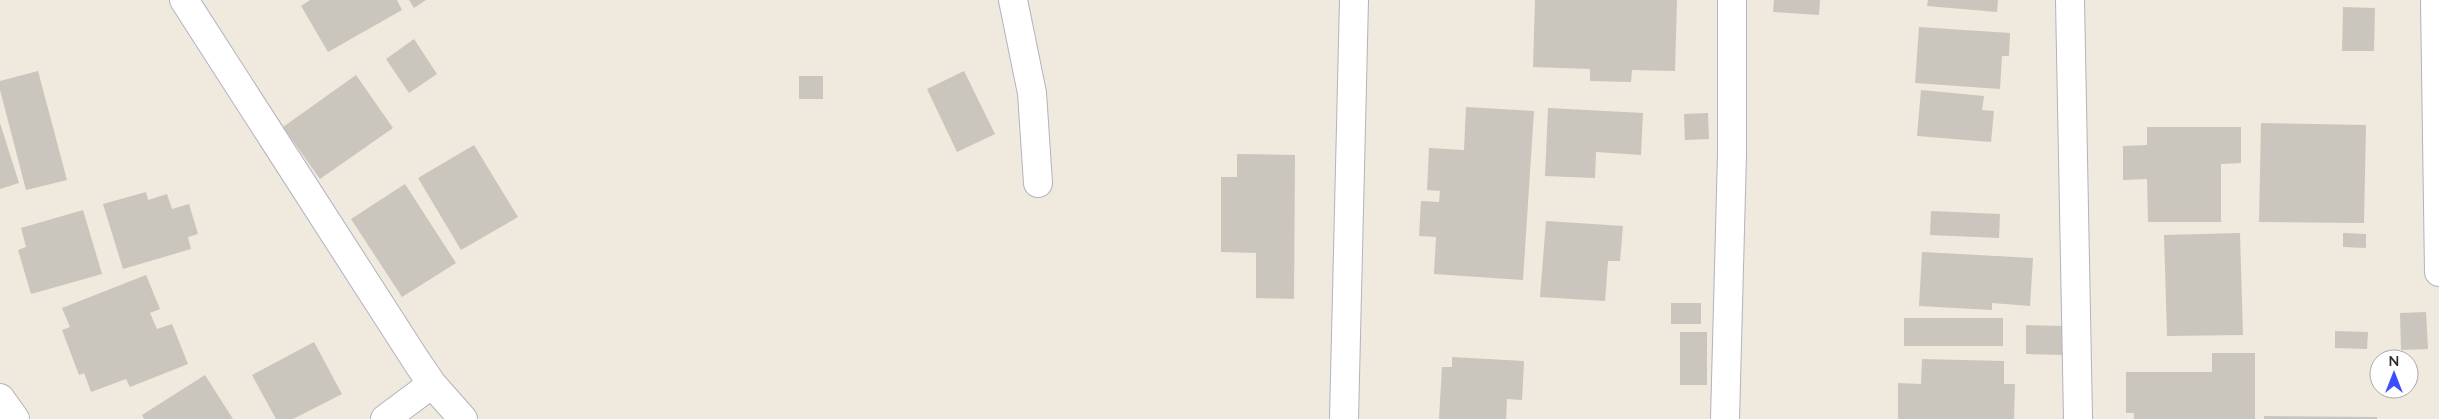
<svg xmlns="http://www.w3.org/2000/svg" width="2439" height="419" font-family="Lato,sans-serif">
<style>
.building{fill:#cac6bd}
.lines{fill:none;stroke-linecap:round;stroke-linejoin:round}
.minor-casing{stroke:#b2b2c1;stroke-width:30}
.minor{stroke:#fff;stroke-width:28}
</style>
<rect width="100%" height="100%" fill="#efe9de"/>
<path class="building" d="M310 0H397L402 10 328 52 301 6Z
M409 0H426L414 8Z
M1535 0H1677L1675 71 1632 70 1631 82 1590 81V69L1533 67Z
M1774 0H1820L1819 15 1773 12Z
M1928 0H1998L1997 12 1927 6Z
M2343 7 2375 8 2374 51H2342Z
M1919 27 2010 33 2009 56H2002L2000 89 1915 83Z
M414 39 437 74 409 93 386 59Z
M38 71 67 180 26 190 0 90V81Z
M964 71 995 134 957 152 927 89Z
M356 75 393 128 320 179 283 127Z
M799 76H823V99H799Z
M1921 90 1984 96 1982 110 1994 111 1991 142 1917 136Z
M1466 107 1534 111 1523 280 1434 274 1436 237 1419 236 1421 201 1439 202 1440 191 1427 190 1429 148 1464 150Z
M1548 108 1643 113 1641 155 1596 152 1595 178 1545 176Z
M1708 113 1709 139 1685 140 1684 114Z
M0 123 19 183 0 189Z
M2261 123 2366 125 2364 223 2259 222Z
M2147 127H2241V163L2221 164V222H2148L2147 179 2123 180V146L2147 145Z
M474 145 518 217 461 250 418 178Z
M1237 154 1295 155 1294 299 1256 298V253L1221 252V177H1237Z
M405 184 456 263 402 297 351 219Z
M146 192 148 200 167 194 172 209 189 204 198 234 188 237 191 249 123 269 103 204Z
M83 210 102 274 31 294 18 250 26 247 21 228Z
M1931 211 2000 214 1999 238 1930 235Z
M1546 221 1623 226 1620 261H1608L1605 301 1540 297Z
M2240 233 2243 335 2167 336 2164 235Z
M2343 233 2366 234V248L2343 247Z
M1922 252 2033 258 2030 306 1992 303V310L1919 306Z
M146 275 160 309 150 313 157 329 172 324 188 364 130 387 126 379 91 392 84 373 79 375 62 330 70 327 62 308Z
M1671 303H1701V324H1671Z
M2426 312 2428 349 2401 350 2400 313Z
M1904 318H2003V346H1904Z
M2026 325 2063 326V355L2026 354Z
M2335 331 2368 332 2367 349 2335 348Z
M1680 332H1707V385H1680Z
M314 342 342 394 293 419H276L252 375Z
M2212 353H2255V419H2134V413H2126V372H2212Z
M1452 357 1524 361 1522 400 1507 399 1506 419H1439L1442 367H1452Z
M1922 359 2004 361V384H2015L2014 419H1898V383L1921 384Z
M205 375 233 419H144L142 415Z
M2264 416 2377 417V419H2264Z"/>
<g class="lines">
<g class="minor-casing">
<path id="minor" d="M184 0 417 362 432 384 463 419
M1013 0 1032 93 1038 183
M2070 0 2078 419
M2435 0 2439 272
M0 398 15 419
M385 419 432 384
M1344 419 1354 0
M1725 419 1732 154V0"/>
</g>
<use href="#minor" class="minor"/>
</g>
<g transform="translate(2394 374)"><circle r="24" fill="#ffffff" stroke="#ababab"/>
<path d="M0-4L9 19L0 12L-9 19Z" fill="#3a4dff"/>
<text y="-8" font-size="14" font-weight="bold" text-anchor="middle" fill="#2c2c2c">N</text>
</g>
</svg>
